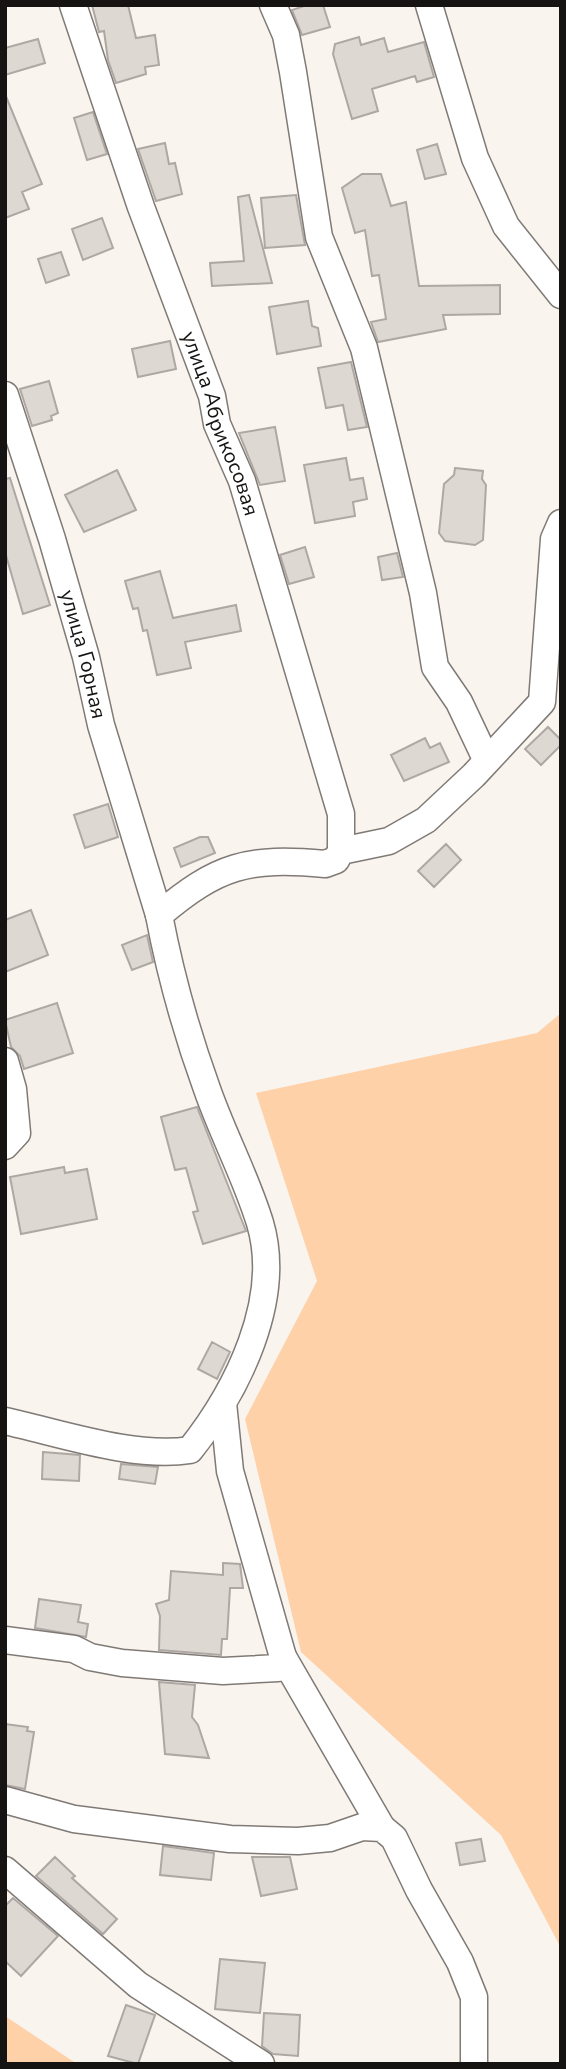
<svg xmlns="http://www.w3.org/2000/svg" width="566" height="2069" font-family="'Nunito Sans',sans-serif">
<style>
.green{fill:#fed1a9}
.building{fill:#ded8d3;stroke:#aea8a4;stroke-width:2}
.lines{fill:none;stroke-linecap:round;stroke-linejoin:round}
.minor-casing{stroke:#807a76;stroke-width:29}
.minor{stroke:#fff;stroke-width:26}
.labels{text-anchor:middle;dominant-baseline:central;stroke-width:5;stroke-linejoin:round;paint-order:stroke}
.street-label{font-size:21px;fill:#161412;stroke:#faf4ef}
</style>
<rect width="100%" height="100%" fill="#faf4ef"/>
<path class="green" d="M561 1013V1948L501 1835 301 1652 245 1419 317 1281 256 1093 537 1033Z
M5 2016 77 2064H5Z"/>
<path class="building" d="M92 5H128L136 38 155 35 159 65 145 67 146 74 116 83 108 60 104 31 99 32Z
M307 5H323L330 27 302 35 292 10Z
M359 37 361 45 384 38 388 52 424 42 434 77 417 82 415 76 372 89 378 111 352 119 333 54 335 44Z
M38 39 45 63 5 75V48Z
M5 94 42 184 22 192 29 209 5 218Z
M93 112 107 154 87 160 74 118Z
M165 143 169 164 175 163 182 194 156 201 138 149Z
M437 144 446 174 425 179 417 150Z
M362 174H381L391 206 406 202 419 286 500 285V314L443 315 446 329 378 342 371 322 386 319 379 275 372 276 365 230 355 233 342 188Z
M249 195 272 283 212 286 210 263 244 261 238 197Z
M296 195 305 245 265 248 261 198Z
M102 218 113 248 83 260 72 229Z
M61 252 69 275 46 283 38 259Z
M308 301 312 326 318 328 321 346 277 354 269 307Z
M170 341 176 369 138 377 132 349Z
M351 362 367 427 348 430 343 405 326 408 318 368Z
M49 381 58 413 51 416 52 420 32 426 20 389Z
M275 427 285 481 260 485 239 433Z
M346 458 350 480 363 478 367 499 353 502 355 516 315 523 304 465Z
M455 468 483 471 482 479 486 485 483 540 475 545 445 541 439 533 444 484 454 475Z
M117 470 136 510 84 532 65 495Z
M10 478 50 605 23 614 5 552V479Z
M305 547 314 577 289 584 280 555Z
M397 553 403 577 382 580 378 557Z
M160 571 173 618 236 605 241 631 185 642 191 668 157 675 147 630 143 631 138 608 133 609 125 581Z
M548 727 561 740V745L541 765 525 749Z
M425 738 430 748 440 743 449 762 404 781 391 755Z
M108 804 118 837 85 848 74 815Z
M200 837H208L215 853 181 867 174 848Z
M446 844 461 860 434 887 418 871Z
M31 910 48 955 5 972V920Z
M147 935 153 962 132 970 122 945Z
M57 1003 73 1053 24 1069 20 1056 11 1047 5 1020Z
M197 1107 246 1231 203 1244 193 1212 198 1211 186 1168 175 1170 161 1117Z
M64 1167 65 1173 87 1169 97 1219 21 1234 10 1177Z
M212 1342 230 1352 217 1379 198 1369Z
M43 1452 80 1455 79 1481 42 1479Z
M121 1464 158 1467 155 1484 119 1479Z
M223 1563 240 1564 243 1588H230L227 1639H222L221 1655 159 1650 160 1616 156 1604 169 1600 171 1571 223 1575Z
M39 1599 81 1605 78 1622 88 1624 86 1637 35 1628Z
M159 1682 195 1685 192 1717 198 1725 209 1758 165 1754Z
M5 1724 28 1727 27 1731 34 1732 25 1789 5 1785Z
M481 1839 485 1861 460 1865 456 1843Z
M163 1846 214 1853 211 1880 160 1875Z
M55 1857 75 1876 72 1878 117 1919 103 1934 36 1876Z
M252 1857H290L297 1889 261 1896Z
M13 1898 58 1936 21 1976 5 1961V1906Z
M220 1959 265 1963 260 2013 215 2009Z
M126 2005 155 2015 138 2064 108 2056Z
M264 2013 300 2015 298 2056 273 2054 262 2046Z"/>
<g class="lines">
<g class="minor-casing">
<g id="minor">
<path id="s1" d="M73 5 141 207 212 396 217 424 242 481 341 814V851"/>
<path d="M273 5 286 35 293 72 319 237 364 348 423 593 435 667 459 702 486 759"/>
<path d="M429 5 475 158 506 226 561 295"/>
<path id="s2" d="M5 395 52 539 86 657 101 725 159 915"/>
<path d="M5 1061 13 1089 17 1133 5 1146"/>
<path d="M5 1421C60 1433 135 1459 190 1450 237 1391 283 1300 260 1223 246 1177 223 1135 207 1089 187 1034 170 973 159 915 218 865 248 857 325 864L336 860 341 851 389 841 426 820 474 775 542 702 554 539 561 523"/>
<path d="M5 1640 74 1649 90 1657 122 1663 223 1671 278 1668 283 1657 230 1471 223 1403"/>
<path d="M283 1657 382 1828"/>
<path d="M5 1800 74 1819 230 1839 298 1841 330 1838 362 1827 382 1828 394 1838 419 1890 460 1962 474 1997V2064"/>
<path d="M5 1870 138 1985 261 2064"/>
</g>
</g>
<use href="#minor" class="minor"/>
</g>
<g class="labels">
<g class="street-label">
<text stroke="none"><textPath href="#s1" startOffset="444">улица Абрикосовая</textPath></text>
<text stroke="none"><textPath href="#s2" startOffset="271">улица Горная</textPath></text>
</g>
</g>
<rect width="566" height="2069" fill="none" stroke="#161412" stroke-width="14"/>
</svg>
